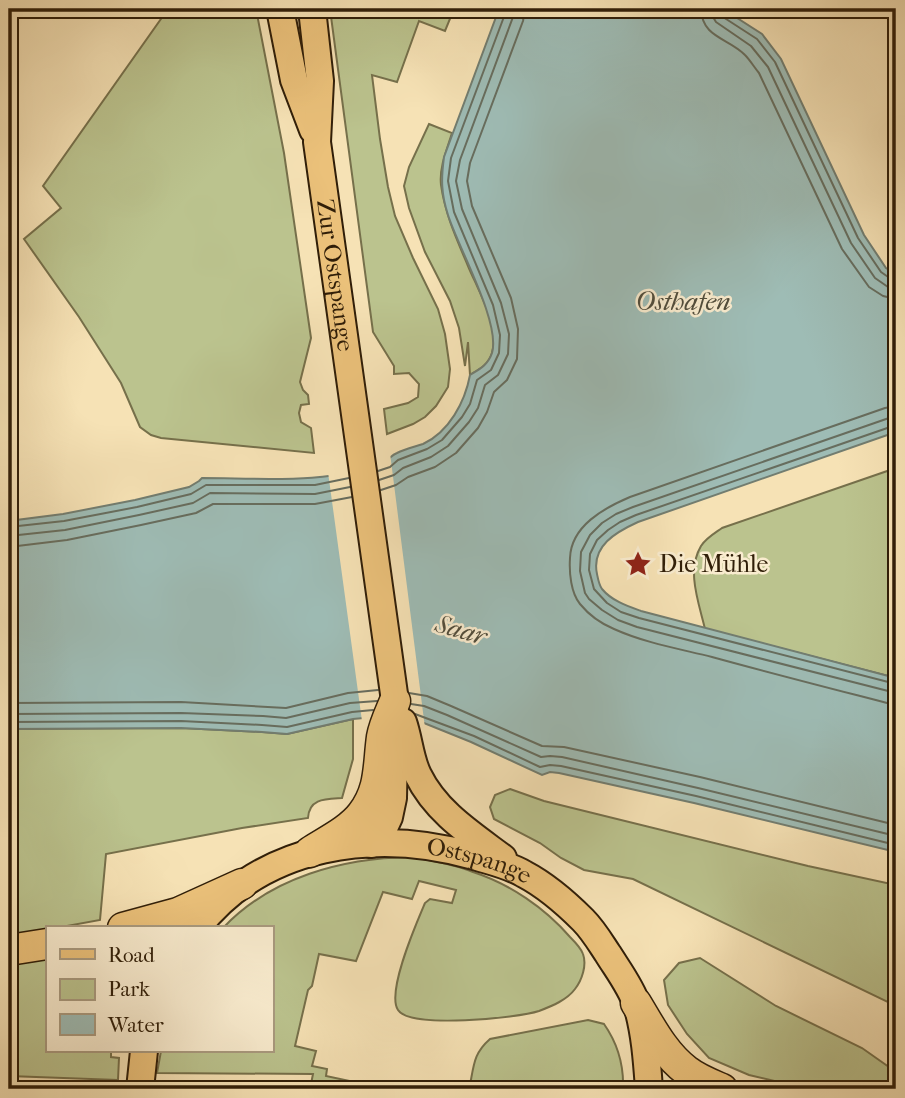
<svg xmlns="http://www.w3.org/2000/svg" width="905" height="1098" font-family="'IM FELL French Canon',serif">
<style>
.green{fill:#bbc38e;stroke:#76704b;stroke-width:2}
.water{fill:#9ebcb5;stroke:#727d70;stroke-width:2}
.pier{fill:#f6e2b5}
.lines{fill:none;stroke-linecap:round;stroke-linejoin:round}
.shore{stroke:#676d5e;stroke-width:2}
.major-casing{stroke:#301e08;stroke-width:30}
.highway-casing{stroke:#301e08;stroke-width:33}
.major{stroke:#ebc17a;stroke-width:26}
.highway{stroke:#ebc17a;stroke-width:30}
.labels{text-anchor:middle;dominant-baseline:central;stroke-width:5;stroke-linejoin:round;paint-order:stroke}
.street-label{font-size:24px;fill:#301e08;stroke:#f9eccf}
.poi-label{font-size:24px;fill:#301e08;stroke:#f9eccf;text-anchor:start}
.water-label{font-size:26px;font-style:italic;fill:#514d3c;stroke:#f9eccf}
</style>
<rect width="100%" height="100%" fill="#f6e2b5"/>
<filter id="stains"><feTurbulence type="fractalNoise" baseFrequency=".00286" numOctaves="4"/><feColorMatrix values="0 0 0 0 .2 0 0 0 0 .09 0 0 0 0 .02 0 0 0 .5 -.17"/></filter>
<radialGradient id="worn" r=".72"><stop offset=".6" stop-color="#630" stop-opacity="0"/><stop offset="1" stop-color="#630" stop-opacity=".3"/></radialGradient>
<path class="green" d="M168 9H256L284 153 311 338 300 382 303 390 308 395 309 404 301 405 299 413 301 422 311 428 314 453 161 438 151 435 140 427 121 383 79 317 24 239 61 208 43 186Z
M330 9H454L445 31 419 21 397 82 372 75 380 139 388 187 395 216 413 258 438 309 445 334 450 369 448 387 436 406 425 417 413 424 387 434 384 409 408 403 418 397 419 384 409 373 394 374V366L373 332Z
M429 124 452 133C447 149 439 168 441 185 445 214 457 240 468 266 478 290 500 327 492 353 488 365 480 369 470 375L468 342 465 366 459 328 450 301 425 252 409 208 404 186 409 167Z
M896 468V678L705 629C699 603 686 571 701 546 706 538 715 533 722 528Z
M353 719V759L342 798C326 799 309 798 308 818L242 828 106 854 100 920 56 928H47V930L9 937V729L181 728 262 732 287 734Z
M510 789 544 801 808 866 896 885V1006L633 879 584 870 561 858 540 843 494 819 490 807 495 795Z
M411 857C432 861 453 864 473 872 510 884 545 908 570 937 574 941 581 948 583 954 587 965 582 980 575 989 567 1000 552 1006 539 1011 518 1018 410 1029 398 1010 386 992 417 922 425 903L430 899 452 903 456 890 419 881 412 899 383 892 356 961 319 954 312 986 308 990 295 1046 316 1051 312 1066 327 1069 326 1076 387 1089H310L313 1074 157 1073 161 1051H271V928H223C271 877 343 858 411 857Z
M47 956V1051H111V1057L119 1058 118 1080 9 1076V962Z
M700 958 776 1006 862 1048 896 1072V1089H808L749 1075 709 1058 687 1034 668 1005 664 980 679 963Z
M588 1020 604 1024C618 1044 624 1065 623 1089H532L470 1085C474 1064 474 1053 490 1039Z"/>
<path class="water" d="M499 9H723L762 34 781 59 864 235 886 268 896 274V432L638 522C616 532 591 546 597 574 598 579 599 585 602 589 612 601 627 606 641 611L896 678V852L694 803 559 773 550 772 542 775 471 742 419 721 385 716 353 719 287 734 262 732 181 728 9 729V521L63 514 135 500 189 487 199 481 202 478C259 478 331 485 384 462 389 459 392 455 397 453 405 449 414 447 423 444 449 432 465 402 470 375 480 369 488 365 492 353 501 323 458 247 448 215 441 193 441 179 444 157Z"/>
<path class="pier" d="M390 453 425 728 418 725 385 719 362 721 328 472 361 465 385 458Z"/>
<g class="lines">
<path class="shore" d="M701 9C702 38 729 38 745 55 750 60 754 67 759 73L842 249 869 287 883 296 896 299
M712 9 713 17 716 22 751 46 768 67 851 243 875 278 888 287 896 288
M720 9 723 17 757 39 775 62 858 238 881 272 891 279H896
M896 406 885 408 630 497C604 508 571 526 570 558 569 573 571 593 580 604 589 615 602 624 614 629 645 643 680 649 712 657 770 673 829 688 887 703L896 704
M896 417 889 418 633 507 616 514 602 523 590 535 581 552 580 571 585 593 589 599 602 610 618 620 637 627 896 693
M896 425 636 515 620 522 608 530 597 540 590 554 589 570 594 589 607 603 621 612 639 618 896 684
M378 471 390 467 398 460 427 449 442 440 462 417 470 404 477 380 491 370 499 353 500 335 493 305 454 212 448 181 451 158 505 14V9
M379 480 394 475 403 468 431 457 448 446 469 422 478 408 485 385 498 375 508 354 509 334 501 303 462 209 456 181 460 160 513 17 514 9
M381 490 396 485 408 477 435 467 456 453 478 428 487 412 494 392 507 380 517 359 518 329 511 298 472 206 467 181 470 163 523 21 525 9
M9 527 64 521 137 507 191 494 206 485H315L349 478
M9 536 65 530 139 515 193 503 210 493 315 494 350 487
M9 547 67 540 141 525 196 513 213 504H315L352 497
M409 693 427 696 451 706 542 746 564 747 700 777 896 825
M9 703 181 702 286 708 348 693 378 690
M411 704 424 706 447 715 541 757 550 756 562 757 698 788 896 836
M9 714 181 713 263 716 286 718 350 703 377 701
M415 714 474 736 540 767 550 765 561 766 696 796 896 845
M9 722 181 721 262 725 287 727 352 712 373 710"/>
<g class="major-casing">
<g id="major">
<path d="M280 9 294 80 313 130"/>
<path id="s1" d="M312 9 320 81 317 142 395 701 393 798 389 817 383 830 371 844"/>
<path d="M403 722C409 739 410 759 418 775 436 812 471 834 503 858"/>
<path id="s2" d="M197 928C263 843 376 828 474 856 490 861 509 865 524 874 545 885 566 903 583 920 593 930 600 942 608 954 618 970 631 987 637 1005 645 1032 647 1061 649 1089"/>
<path d="M140 1089 144 1051"/>
</g>
</g>
<g class="highway-casing">
<path id="highway" d="M310 852C327 841 350 830 362 814 381 789 378 766 382 737 384 725 390 713 395 701
M123 928 178 913 242 884
M9 950 47 944
M636 1003C650 1026 664 1054 687 1071 697 1079 710 1084 722 1089"/>
</g>
<use href="#major" class="major"/>
<use href="#highway" class="highway"/>
</g>
<defs>
<g id="sight-bare" transform="scale(2.1)"><path d="M0-6L1.8-2.2L6-1.7L2.9 1.2L3.7 5.4L0 3.3L-3.7 5.4L-2.9 1.2L-6-1.7L-1.8-2.2Z" fill="#8f2418" stroke="#f9eccf" stroke-width="2.5" paint-order="stroke"/></g>
</defs>
<g fill-rule="evenodd">
<use href="#sight-bare" x="638" y="564"/>
</g>
<g class="labels">
<g class="street-label">
<text stroke="none"><textPath href="#s1" startOffset="268">Zur Ostspange</textPath></text>
<text stroke="none"><textPath href="#s2" startOffset="310">Ostspange</textPath></text>
</g>
<g class="poi-label">
<text x="659" y="564">Die Mühle</text>
</g>
<g class="water-label">
<text x="683" y="301">Osthafen</text>
<text transform="translate(461 630) rotate(15)">Saar</text>
</g>
</g>
<rect width="905" height="1098" fill="none" stroke="#f6e2b5" stroke-width="35"/>
<rect x="10" y="10" width="884" height="1077" fill="none" stroke="#301e08" stroke-width="3.5"/>
<rect x="18" y="18" width="870" height="1063" fill="none" stroke="#301e08" stroke-width="2"/>
<rect x="46" y="926" width="228" height="126" fill="#f9eccf" stroke="#a99a7f" stroke-width="2"/>
<rect x="60" y="949" width="35" height="10" fill="#ebc17a" stroke="#a99a7f" stroke-width="2"/>
<text x="108" y="962" font-size="21" fill="#301e08">Road</text>
<rect x="60" y="979" width="35" height="21" fill="#bbc38e" stroke="#a99a7f" stroke-width="2"/>
<text x="108" y="996" font-size="21" fill="#301e08">Park</text>
<rect x="60" y="1014" width="35" height="21" fill="#9ebcb5" stroke="#a99a7f" stroke-width="2"/>
<text x="108" y="1032" font-size="21" fill="#301e08">Water</text>
<rect width="100%" height="100%" filter="url(#stains)"/>
<rect width="100%" height="100%" fill="url(#worn)"/>
</svg>
